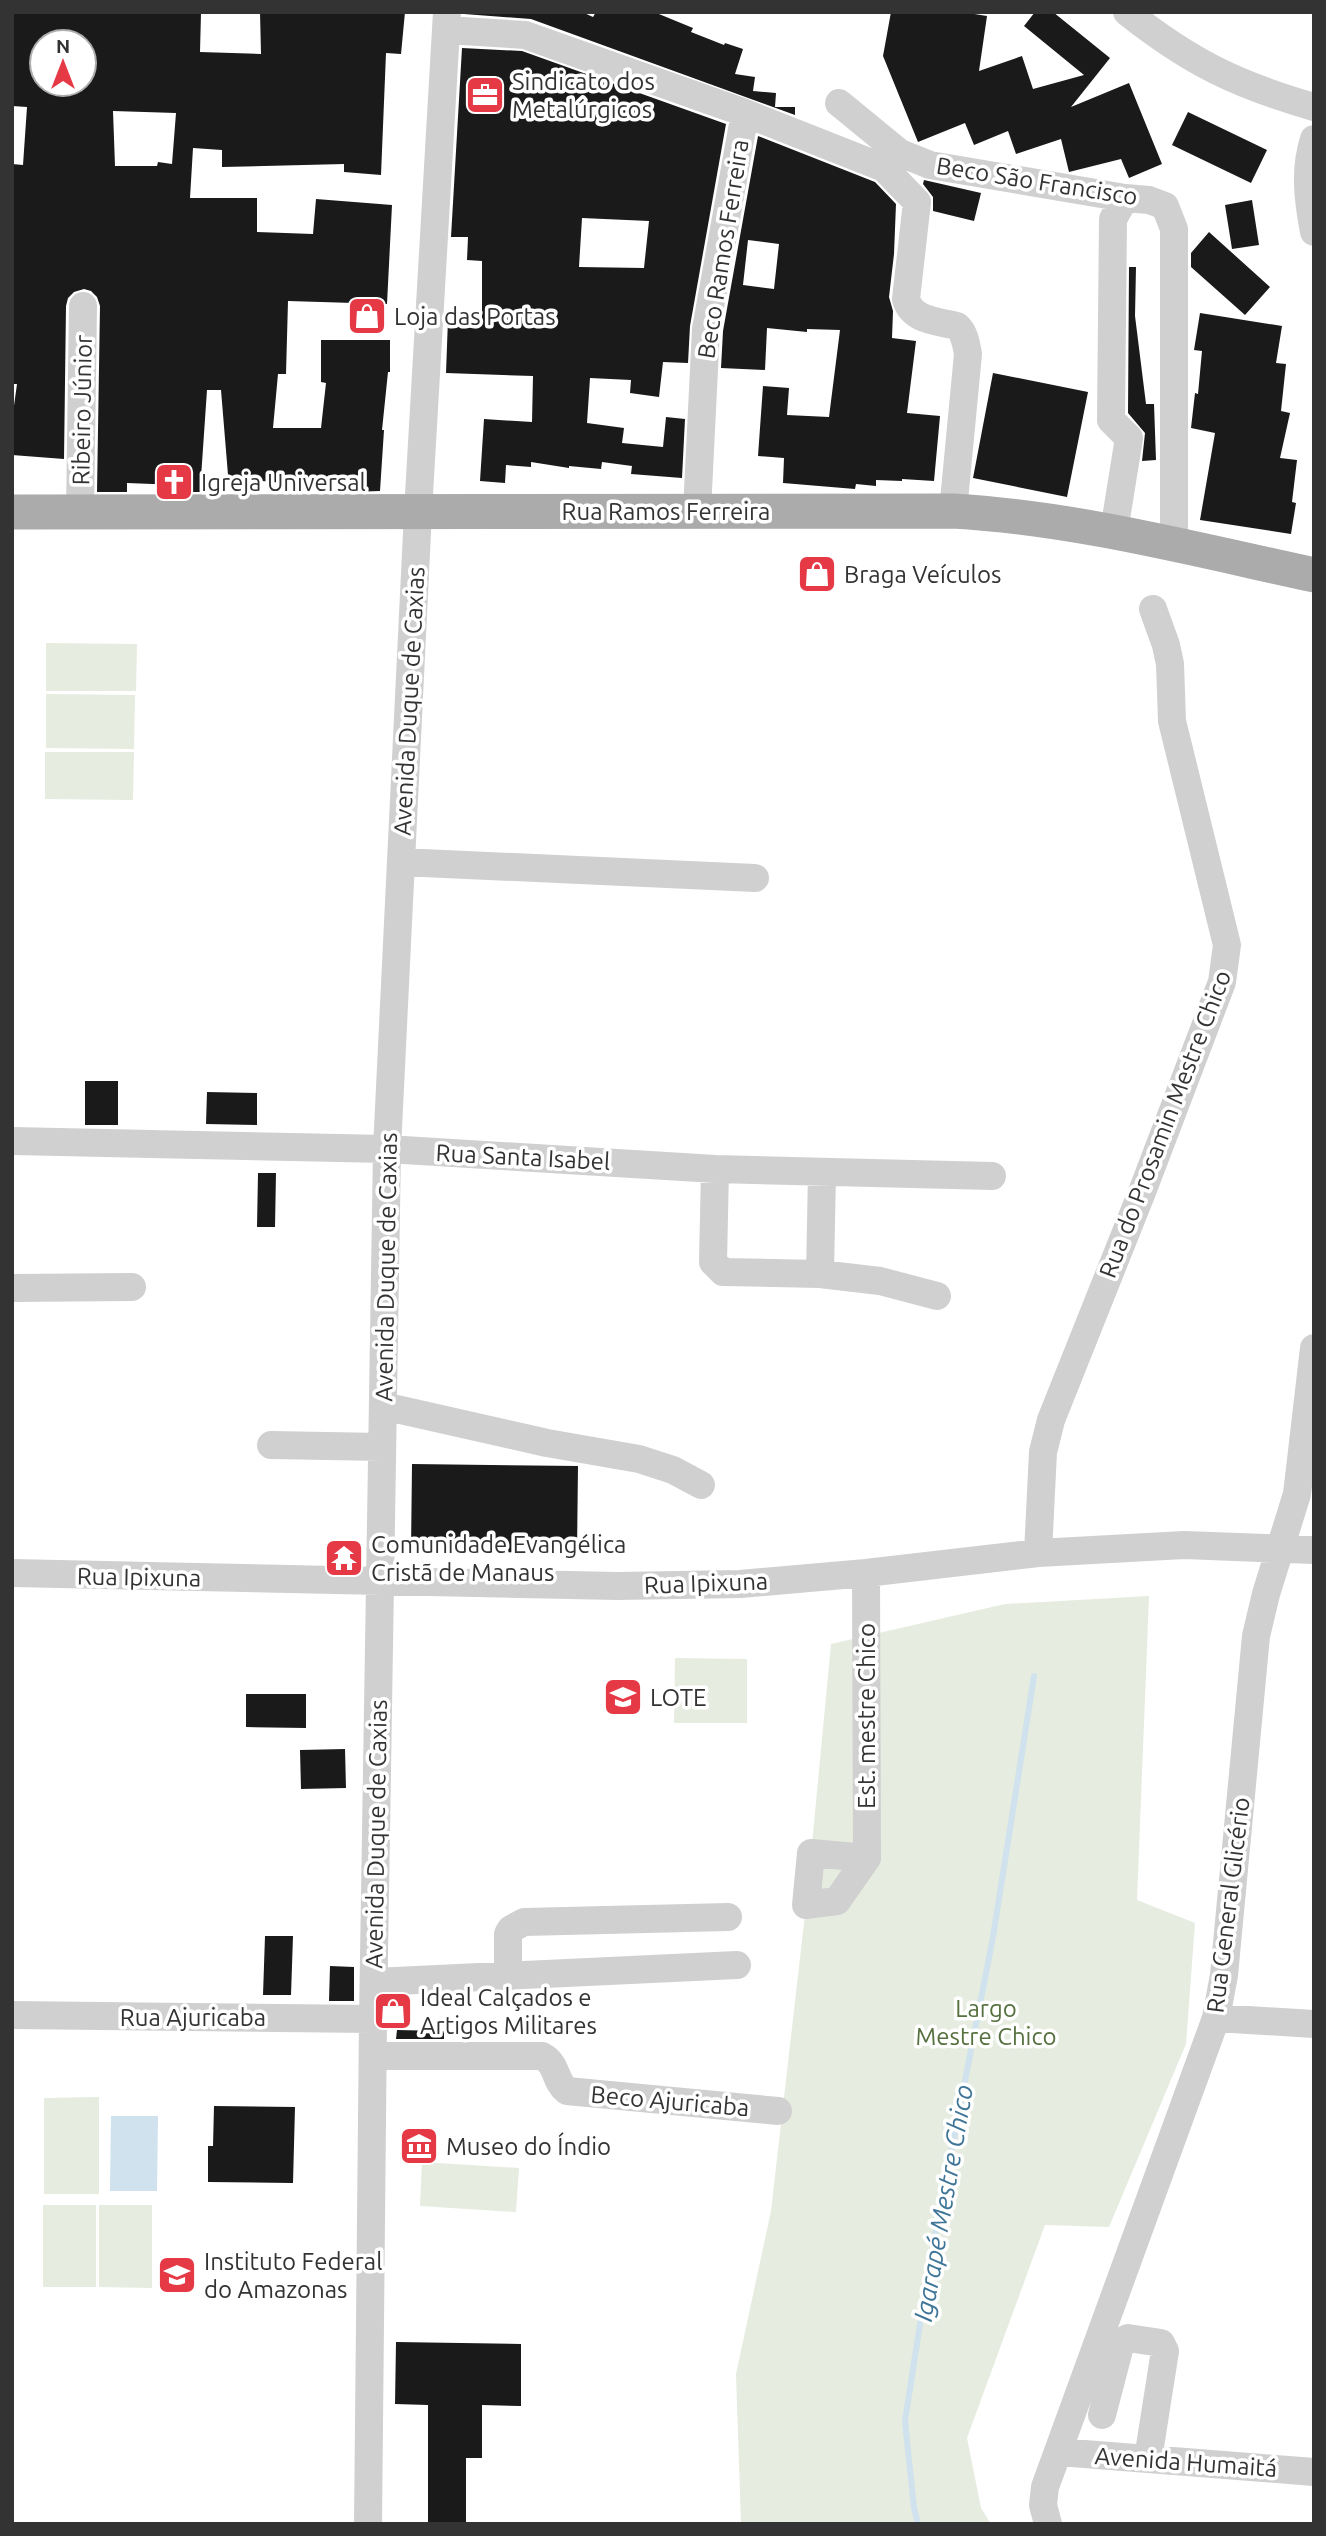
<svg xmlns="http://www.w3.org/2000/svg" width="1326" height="2536" font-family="Ubuntu,sans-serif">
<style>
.green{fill:#e6ecdf}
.water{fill:#cfe2ee}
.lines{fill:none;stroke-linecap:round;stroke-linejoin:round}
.stream{stroke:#cfe2ee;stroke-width:6}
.building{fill:#1a1a1a;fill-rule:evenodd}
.minor{stroke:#d0d0d0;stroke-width:28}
.major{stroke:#ababab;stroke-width:35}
.labels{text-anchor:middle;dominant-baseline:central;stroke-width:7;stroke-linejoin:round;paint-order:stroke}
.poi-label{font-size:24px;fill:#333;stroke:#fff;text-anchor:start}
.street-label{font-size:24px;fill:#333;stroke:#fff}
.park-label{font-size:24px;fill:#56703f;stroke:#fff}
.water-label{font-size:26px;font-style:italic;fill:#3f7597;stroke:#fff}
</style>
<rect width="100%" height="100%" fill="#fff"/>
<path class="green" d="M46 643 137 644 136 691H46Z
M46 694 135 695 134 749 46 748Z
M45 752H134L133 800 45 799Z
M1149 1596 1137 1900 1195 1923 1186 2044 1109 2227 1045 2225 967 2438 981 2508 991 2524H741L736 2374 771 2211 807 1897 831 1644 1005 1604Z
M675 1658 747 1659V1723H674Z
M99 2097V2194H44V2098Z
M422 2162 519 2168 516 2212 420 2206Z
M43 2205H96V2287H43Z
M99 2205H152V2288L99 2287Z"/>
<path class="water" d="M111 2116H158L157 2191H110Z"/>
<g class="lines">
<path class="stream" d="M918 2524 914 2508 905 2421 929 2266 993 1937 1034 1676"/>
</g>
<path class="building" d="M12 12 201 13 200 52 261 54 260 12H405L401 54 386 53 381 175 344 172V164L222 167V150L193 148 190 198H257V232L313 234 316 199 392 205 387 304 288 301 286 374H278L273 428H321L326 383 321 382V340H390V372H388L382 430H384L380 491 350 492 351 483H283L252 480V485L229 487 221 390H207L200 492H178V485L127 483V492H97L100 306 97 297 91 291 84 289 74 292 68 298 66 306 64 459 12 455V420L17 384H12V164L23 165 27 107 12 106ZM42 42H84V84H42ZM113 111 176 113 172 164 158 162 157 166H115Z
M464 12H582L593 17 596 12H654L693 28 691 32 724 45 725 43 743 49 735 74 755 77 753 91 776 93 775 107H795V115L531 19 464 14Z
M891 12H962L987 16 979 71 1022 56 1033 89 1084 75 1024 26 1035 12H1053L1110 58 1071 107 1129 83 1162 164 1129 178 1121 159 1069 172 1061 139 1016 154 1008 131 974 145 965 123 918 142 883 56Z
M462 48 522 51 726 124 690 326 688 363 663 362 659 397 630 393 631 380 590 378 587 423 624 428 622 443 663 447 666 417 685 419 682 478 631 474 632 466 602 462 601 469 569 466V468L531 462V467L506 465 505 483 480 481 484 419 532 422 533 376 446 373 448 319 482 320V261L467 260 468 237H451ZM582 218 649 221 644 268 579 267Z
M1188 112 1267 150 1251 183 1172 145Z
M758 136 875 182 896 204 894 254 889 297 893 311 892 338 916 341 907 413 940 416 934 481 902 479V481L876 480V486L856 484 855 489 783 483 784 458 758 456 763 386 789 388 787 415 829 417 840 330 807 329V332L767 328 765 370 721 368 723 331ZM748 240 779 244 774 289 743 285Z
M924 180 981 193 974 221 933 211V197L923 184Z
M1252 200 1259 245 1232 249 1225 205Z
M1209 232 1270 287 1245 315 1191 267V253Z
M1129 267H1136L1135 316 1146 404H1154L1156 460 1142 461 1145 433 1128 413Z
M1200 313 1282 326 1276 363 1286 364 1281 411 1290 413 1280 458 1297 460 1292 502 1296 503 1291 534 1200 520 1215 433 1191 428 1195 393 1198 394 1202 351 1194 350Z
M993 373 1088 392 1067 497 973 478Z
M85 1081H118V1125H85Z
M207 1092 257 1093V1125L206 1124Z
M258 1173H276L275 1227H257Z
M412 1464 578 1466 577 1553 411 1551Z
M246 1694H306V1728L246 1727Z
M345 1749 346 1788 301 1789 300 1750Z
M265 1936H293L291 1995H263Z
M330 1966 354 1967V2001H329Z
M397 2030 444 2031V2039H396Z
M214 2106 295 2107 293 2183 208 2182V2146H213Z
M396 2342 521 2344V2406L482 2405V2458H466V2524H428V2405L395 2404Z"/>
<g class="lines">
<path class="minor" d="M1127 12C1190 62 1237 85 1314 107
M447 30 525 35 745 113 884 168 917 202 906 299C912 321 938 321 957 326 965 333 966 344 968 354L953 511
M839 103 900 153 930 165 1125 198 1149 200 1165 206 1174 229V544
M1314 139C1304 170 1308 200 1314 232
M697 511 706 329 745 113
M80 514 83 306
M1114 531 1129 438 1111 420 1113 219 1125 198
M401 862 755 878
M12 1141 387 1149 715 1169 992 1176
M715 1169 713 1262 723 1272 820 1274 880 1281 937 1296
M820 1274 822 1173
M12 1288 132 1287
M383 1406 547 1443 639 1459 673 1470 701 1485
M271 1445 382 1447
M1038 1553 1043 1452 1051 1420 1142 1192 1222 982 1227 945 1172 721 1170 664 1166 645 1153 609
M12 1573 617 1586 740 1584 866 1573 1038 1553 1184 1545 1314 1550
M866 1573 867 1858 811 1853 806 1905 837 1901 867 1858
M508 1977V1934L511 1929 524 1922 728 1917
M374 1982 737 1965
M12 2015 373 2019
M1216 2018 1314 2024
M373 2056H542C558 2064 554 2081 567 2091L778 2111
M1102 2415 1121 2342 1128 2338 1161 2343 1165 2351 1148 2459
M1059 2452 1314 2472
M368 2524 373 2019 387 1149 418 512 447 12
M1048 2524 1043 2505 1045 2487 1216 2018 1224 1975 1256 1636 1266 1594 1297 1494 1314 1348"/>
<path class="major" d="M12 512 953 511C1075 518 1194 549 1314 575"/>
</g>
<defs>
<g id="office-square" transform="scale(2.0125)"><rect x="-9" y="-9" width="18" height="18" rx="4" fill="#e63946" stroke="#fff"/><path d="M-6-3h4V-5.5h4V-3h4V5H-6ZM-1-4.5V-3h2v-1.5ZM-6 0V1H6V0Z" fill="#fff"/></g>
<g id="shop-square" transform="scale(2.0125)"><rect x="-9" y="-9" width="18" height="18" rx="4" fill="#e63946" stroke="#fff"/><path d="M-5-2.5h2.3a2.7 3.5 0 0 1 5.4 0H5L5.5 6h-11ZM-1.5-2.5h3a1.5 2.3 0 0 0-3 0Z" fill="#fff"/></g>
<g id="church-square" transform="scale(2.0125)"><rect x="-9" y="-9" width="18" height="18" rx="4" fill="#e63946" stroke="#fff"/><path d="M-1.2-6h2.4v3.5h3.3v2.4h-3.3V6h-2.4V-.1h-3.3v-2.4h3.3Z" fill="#fff"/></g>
<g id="temple-square" transform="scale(2.0125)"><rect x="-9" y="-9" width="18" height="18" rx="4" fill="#e63946" stroke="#fff"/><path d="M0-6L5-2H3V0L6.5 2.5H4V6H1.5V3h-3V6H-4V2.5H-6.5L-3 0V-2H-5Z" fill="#fff"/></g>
<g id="school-square" transform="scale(2.0125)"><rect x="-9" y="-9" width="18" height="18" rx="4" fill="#e63946" stroke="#fff"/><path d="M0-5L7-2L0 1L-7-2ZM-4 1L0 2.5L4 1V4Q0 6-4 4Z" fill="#fff"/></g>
<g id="museum-square" transform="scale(2.0125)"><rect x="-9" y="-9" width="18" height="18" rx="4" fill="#e63946" stroke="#fff"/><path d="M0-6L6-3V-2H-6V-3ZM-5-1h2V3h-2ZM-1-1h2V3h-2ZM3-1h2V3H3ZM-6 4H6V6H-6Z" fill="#fff"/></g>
<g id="university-square" transform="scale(2.0125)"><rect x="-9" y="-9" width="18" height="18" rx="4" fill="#e63946" stroke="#fff"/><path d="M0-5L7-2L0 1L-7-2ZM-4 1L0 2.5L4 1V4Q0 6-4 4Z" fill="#fff"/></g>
</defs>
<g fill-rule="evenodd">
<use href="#office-square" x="485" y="95"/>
<use href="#shop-square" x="367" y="316"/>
<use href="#church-square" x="174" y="482"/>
<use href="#shop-square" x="817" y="574"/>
<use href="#temple-square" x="344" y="1558"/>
<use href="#school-square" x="623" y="1697"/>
<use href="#shop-square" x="393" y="2011"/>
<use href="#museum-square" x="419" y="2146"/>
<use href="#university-square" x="177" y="2275"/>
</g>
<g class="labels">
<g class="poi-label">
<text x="512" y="81">Sindicato dos<tspan x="512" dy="28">Metalúrgicos</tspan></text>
<text x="394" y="316">Loja das Portas</text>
<text x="201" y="482">Igreja Universal</text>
<text x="844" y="574">Braga Veículos</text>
<text x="371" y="1544">Comunidade Evangélica<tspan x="371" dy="28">Cristã de Manaus</tspan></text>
<text x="650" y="1697">LOTE</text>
<text x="420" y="1997">Ideal Calçados e<tspan x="420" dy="28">Artigos Militares</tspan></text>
<text x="446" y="2146">Museo do Índio</text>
<text x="204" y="2261">Instituto Federal<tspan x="204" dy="28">do Amazonas</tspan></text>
</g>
<g class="street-label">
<text transform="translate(1037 181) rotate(9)">Beco São Francisco</text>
<text transform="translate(723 249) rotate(-81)">Beco Ramos Ferreira</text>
<text transform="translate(82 410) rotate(-89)">Ribeiro Júnior</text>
<text x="666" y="511">Rua Ramos Ferreira</text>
<text transform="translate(409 701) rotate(-87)">Avenida Duque de Caxias</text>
<text transform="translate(1165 1124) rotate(-69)">Rua do Prosamin Mestre Chico</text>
<text transform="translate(523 1157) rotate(3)">Rua Santa Isabel</text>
<text transform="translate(386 1267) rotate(-89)">Avenida Duque de Caxias</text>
<text transform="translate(139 1577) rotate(1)">Rua Ipixuna</text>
<text transform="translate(706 1583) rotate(-2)">Rua Ipixuna</text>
<text transform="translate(866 1716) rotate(-90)">Est. mestre Chico</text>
<text transform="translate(376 1834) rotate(-89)">Avenida Duque de Caxias</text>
<text transform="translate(1228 1905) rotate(-83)">Rua General Glicério</text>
<text x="193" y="2017">Rua Ajuricaba</text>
<text transform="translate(670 2101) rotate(5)">Beco Ajuricaba</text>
<text transform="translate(1186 2462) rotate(4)">Avenida Humaitá</text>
</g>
<g class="park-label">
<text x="986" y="2008">Largo<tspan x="986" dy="28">Mestre Chico</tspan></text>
</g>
<g class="water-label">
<text transform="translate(943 2203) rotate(-80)">Igarapé Mestre Chico</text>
</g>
</g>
<rect width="1326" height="2536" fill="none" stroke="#333333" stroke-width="28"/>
<g transform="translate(63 63)"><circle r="33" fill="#ffffff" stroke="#adadad" stroke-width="2"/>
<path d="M0-5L12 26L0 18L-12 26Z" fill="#e63946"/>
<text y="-10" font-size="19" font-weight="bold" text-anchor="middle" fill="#333333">N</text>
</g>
</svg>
